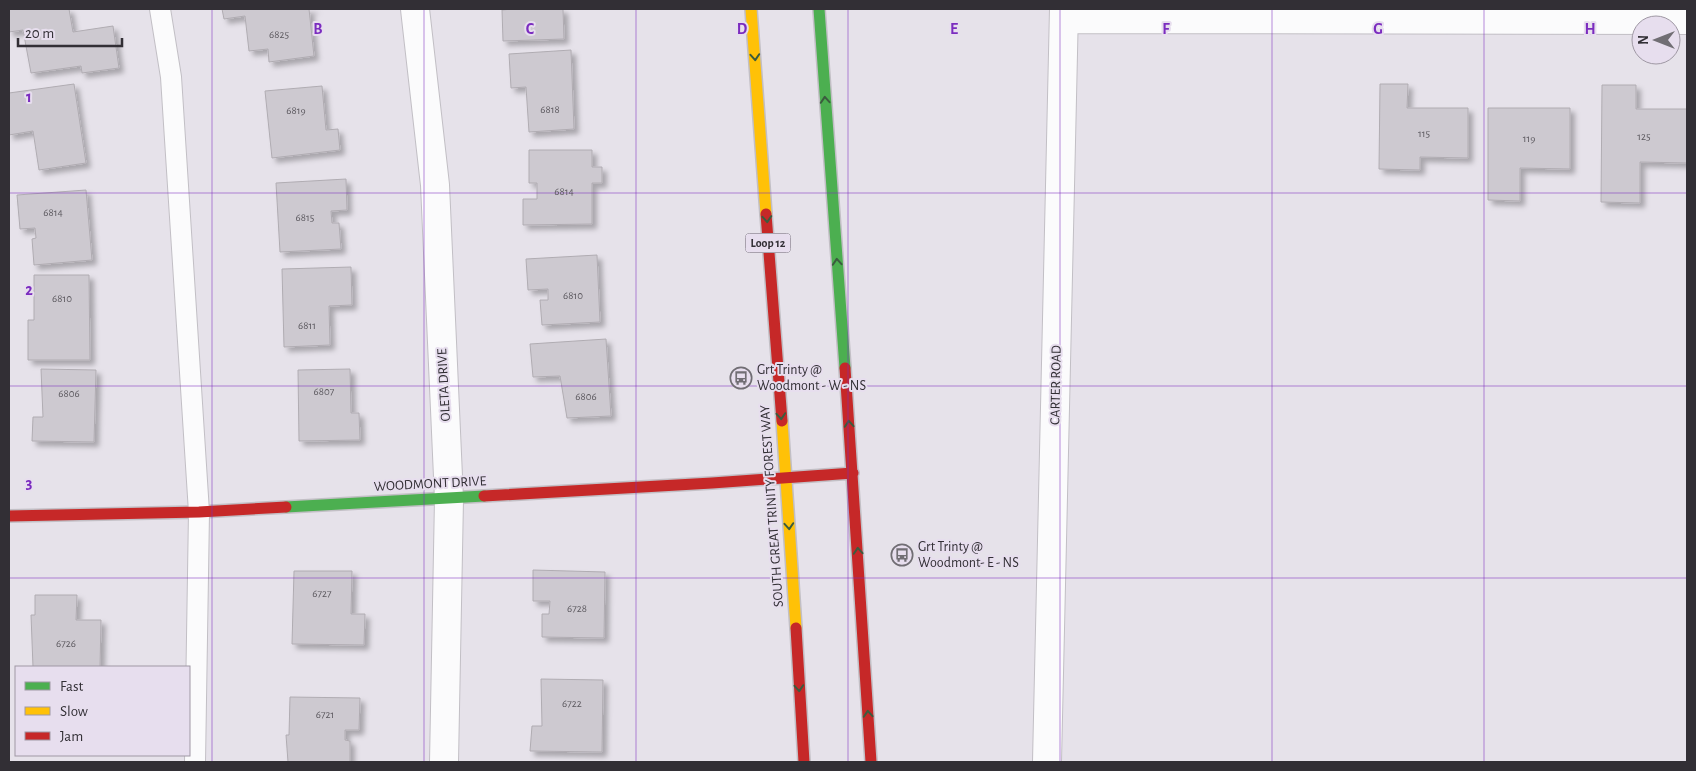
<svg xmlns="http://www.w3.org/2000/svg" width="1696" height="771" font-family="'Alegreya Sans',sans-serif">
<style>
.building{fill:#cdc9d0;stroke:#b0acb2;filter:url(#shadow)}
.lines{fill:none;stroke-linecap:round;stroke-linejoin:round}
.lane-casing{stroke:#c2bfc5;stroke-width:22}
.street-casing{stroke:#c2bfc5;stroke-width:30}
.fast-casing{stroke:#c2bfc5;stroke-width:14}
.slow-casing{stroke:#c2bfc5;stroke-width:14}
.jam-casing{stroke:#c2bfc5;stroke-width:14}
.lane{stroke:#fbfbfc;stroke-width:20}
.street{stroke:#fbfbfc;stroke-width:28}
.fast{stroke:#4caf50;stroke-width:11}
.slow{stroke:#ffc107;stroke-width:11}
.jam{stroke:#c62828;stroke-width:11}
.oneway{stroke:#3b5c3e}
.grid{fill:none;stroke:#7b2cbf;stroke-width:1;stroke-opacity:0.55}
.labels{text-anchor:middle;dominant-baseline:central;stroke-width:4;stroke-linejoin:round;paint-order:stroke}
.number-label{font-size:11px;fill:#5b585e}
.shield{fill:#e7deee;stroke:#68646c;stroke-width:1}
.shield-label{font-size:12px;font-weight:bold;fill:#322f35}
.poi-label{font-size:14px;fill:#322f35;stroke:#e7deee;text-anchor:start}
.street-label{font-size:14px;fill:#322f35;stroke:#e7deee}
.grid-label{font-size:16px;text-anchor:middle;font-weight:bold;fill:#7b2cbf;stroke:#e7deee;stroke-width:4;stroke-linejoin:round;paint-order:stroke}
</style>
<defs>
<filter id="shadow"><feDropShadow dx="4.5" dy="4.5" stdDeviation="2.5" flood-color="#0004"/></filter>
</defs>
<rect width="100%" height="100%" fill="#e6e2ea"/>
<path class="building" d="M9 9H69L73 32 113 26 119 68 82 73 81 66 31 73 23 30 9 32Z
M222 9H314H309L314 56 269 62 268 49 249 51 245 16 224 19Z
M512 9H563L564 39 503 41 502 10Z
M571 50 574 129 529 132 526 87 511 88 509 54Z
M74 84 86 163 39 170 33 131 9 135V93Z
M1380 84H1408L1407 108H1468V158L1420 157V170L1379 169Z
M1602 85H1636V109H1687V163L1640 162V203L1601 202Z
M322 86 326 130 338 129 340 150 272 158 265 91Z
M1488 108H1570V169L1520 168V201L1488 200Z
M529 150H592V167H602V183H592V224L523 225V199H537V183H529Z
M346 179 347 210 331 211 332 223H339L341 249 280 252 276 183Z
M86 190 92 260 34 265 32 239 36 238 35 228 20 229 17 195Z
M597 255 600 322 542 325 540 300H548V289L528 290 526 259Z
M351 267 352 305 329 306 330 345 284 347 282 269Z
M34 275H89L90 360H28V320H34Z
M606 339 611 416 567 418 560 376 533 377 530 344Z
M41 369 96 370 94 442 32 441 33 417H43Z
M350 369 351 413H359L360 440 299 441 298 370Z
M533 570 605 572 604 638 542 637V614H549L550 601H533Z
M294 571H352L351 614H365L364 645 292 644Z
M35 595H77L76 620H101L100 667H33L31 615H35Z
M541 679 603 680 602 752 530 751 532 726H542Z
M290 697 360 698 359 730H345V740L350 741V762H288L286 735H289Z"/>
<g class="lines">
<g class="lane-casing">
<path id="lane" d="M160 9 171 77 199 512 195 762"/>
</g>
<g class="street-casing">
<path id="street" d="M415 9 435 185 449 499 444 762
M1064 19 1687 20
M1047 762 1064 9"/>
</g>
<g class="fast-casing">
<path id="fast" d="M819 9 845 368
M286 507 484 496"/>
</g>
<g class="slow-casing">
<path id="slow" d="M751 9 766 214
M782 421 796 628"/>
</g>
<g class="jam-casing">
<path id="jam" d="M766 214 782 421
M845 368 871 762
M484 496 712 483 853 473
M9 516 199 512 286 507
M796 628 804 762"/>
</g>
<use href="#lane" class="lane"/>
<use href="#street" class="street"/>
<use href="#fast" class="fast"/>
<use href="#slow" class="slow"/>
<use href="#jam" class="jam"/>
</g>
<defs><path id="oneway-chevron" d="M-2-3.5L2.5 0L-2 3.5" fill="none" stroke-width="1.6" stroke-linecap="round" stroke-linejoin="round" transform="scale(1.25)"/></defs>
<g class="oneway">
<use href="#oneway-chevron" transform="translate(755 57) rotate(86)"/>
<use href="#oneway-chevron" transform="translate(825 100) rotate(-94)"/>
<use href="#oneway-chevron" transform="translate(767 219) rotate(86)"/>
<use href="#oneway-chevron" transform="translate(837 262) rotate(-94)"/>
<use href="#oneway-chevron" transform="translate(781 416) rotate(86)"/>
<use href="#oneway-chevron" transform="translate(849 424) rotate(-94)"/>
<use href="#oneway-chevron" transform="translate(789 526) rotate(86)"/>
<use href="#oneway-chevron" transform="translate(858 551) rotate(-94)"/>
<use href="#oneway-chevron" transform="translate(799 688) rotate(86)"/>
<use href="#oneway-chevron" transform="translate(868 714) rotate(-94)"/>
</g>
<path class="grid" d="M212 9V762M424 9V762M636 9V762M848 9V762M1060 9V762M1272 9V762M1484 9V762M9 193H1687M9 386H1687M9 578H1687"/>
<defs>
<g id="bus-ring" transform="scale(1.125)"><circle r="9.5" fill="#e7deee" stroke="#716e74" stroke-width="1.5"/><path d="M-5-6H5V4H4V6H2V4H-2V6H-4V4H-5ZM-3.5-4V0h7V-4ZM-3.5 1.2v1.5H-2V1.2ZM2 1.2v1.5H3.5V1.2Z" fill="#716e74"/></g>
</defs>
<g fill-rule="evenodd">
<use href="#bus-ring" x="741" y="378"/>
<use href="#bus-ring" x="902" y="555"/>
</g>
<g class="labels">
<g class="number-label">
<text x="279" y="34">6825</text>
<text x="550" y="109">6818</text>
<text x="296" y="110">6819</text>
<text x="1424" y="133">115</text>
<text x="1644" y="136">125</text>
<text x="1529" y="138">119</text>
<text x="564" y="191">6814</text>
<text x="53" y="212">6814</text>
<text x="305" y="217">6815</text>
<text x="573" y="295">6810</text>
<text x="62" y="298">6810</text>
<text x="307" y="325">6811</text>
<text x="324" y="391">6807</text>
<text x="69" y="393">6806</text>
<text x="586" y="396">6806</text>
<text x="322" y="593">6727</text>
<text x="577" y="608">6728</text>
<text x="66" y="643">6726</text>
<text x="572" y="703">6722</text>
<text x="325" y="714">6721</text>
</g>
<rect class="shield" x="745.5" y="233.5" width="45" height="19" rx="4"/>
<g class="shield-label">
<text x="768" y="243">Loop 12</text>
</g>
<g class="poi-label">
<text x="757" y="370">Grt Trinty @<tspan x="757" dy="16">Woodmont - W - NS</tspan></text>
<text x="918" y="547">Grt Trinty @<tspan x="918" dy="16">Woodmont- E - NS</tspan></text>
</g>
<g class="street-label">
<text transform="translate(444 385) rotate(-93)">OLETA DRIVE</text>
<text transform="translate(1056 385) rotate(-89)">CARTER ROAD</text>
<text transform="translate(430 484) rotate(-3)">WOODMONT DRIVE</text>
<text transform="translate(772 506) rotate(-94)">SOUTH GREAT TRINITY FOREST WAY</text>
</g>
</g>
<g class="grid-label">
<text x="318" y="34">B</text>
<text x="530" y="34">C</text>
<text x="742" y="34">D</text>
<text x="954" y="34">E</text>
<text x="1166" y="34">F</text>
<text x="1378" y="34">G</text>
<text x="1590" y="34">H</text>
<text x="29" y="102">1</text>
<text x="29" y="295">2</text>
<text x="29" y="488">3</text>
</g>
<rect width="1696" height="771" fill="none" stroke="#322f35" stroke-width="20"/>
<rect x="15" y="666" width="175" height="90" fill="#e7deee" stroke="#9f98a4"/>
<rect x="25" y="682" width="25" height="8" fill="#4caf50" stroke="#9f98a4"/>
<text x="60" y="691" font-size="15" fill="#322f35">Fast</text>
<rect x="25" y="707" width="25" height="8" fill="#ffc107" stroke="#9f98a4"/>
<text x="60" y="716" font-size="15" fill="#322f35">Slow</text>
<rect x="25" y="732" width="25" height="8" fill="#c62828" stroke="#9f98a4"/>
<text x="60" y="741" font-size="15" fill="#322f35">Jam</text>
<g transform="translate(1656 40) rotate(270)"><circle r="24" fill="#e7deee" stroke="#9f98a4"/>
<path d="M0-4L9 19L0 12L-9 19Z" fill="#716e74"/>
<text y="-8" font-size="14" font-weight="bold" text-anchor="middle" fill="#322f35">N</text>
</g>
<path d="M18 38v8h104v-8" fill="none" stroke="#322f35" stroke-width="2.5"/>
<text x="25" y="38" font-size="15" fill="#322f35" stroke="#e7deee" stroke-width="4" paint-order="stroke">20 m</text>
</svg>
